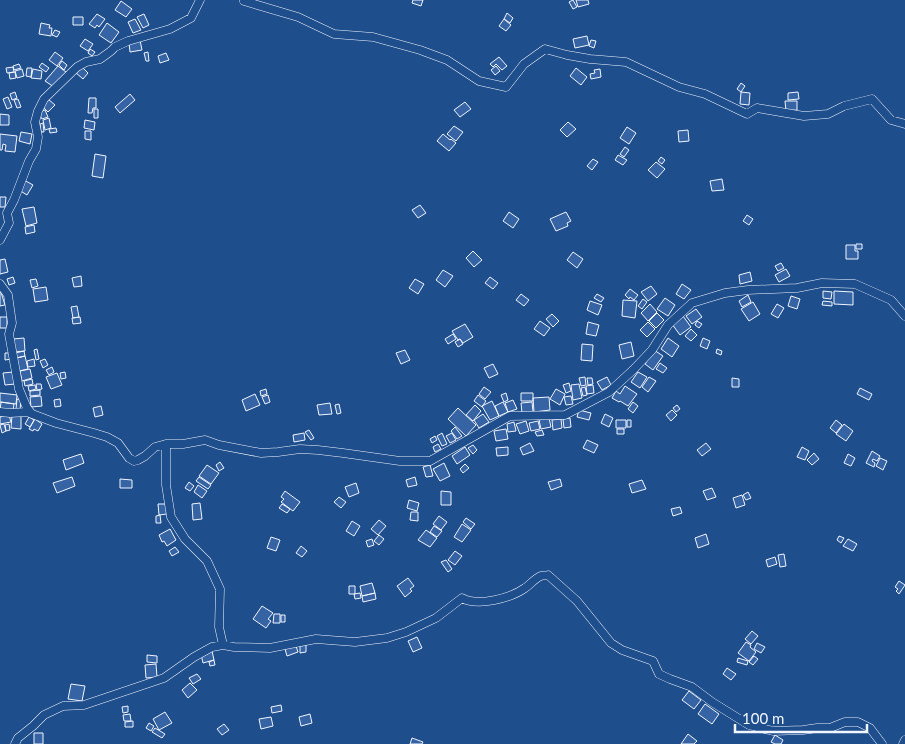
<svg xmlns="http://www.w3.org/2000/svg" width="905" height="744" font-family="Lato,sans-serif">
<style>
.building{fill:#3563a3;stroke:#f2f6ff}
.lines{fill:none;stroke-linecap:round;stroke-linejoin:round}
.street-casing{stroke:#f2f6ff;stroke-width:9}
.street{stroke:#1f4e8c;stroke-width:8}
</style>
<rect width="100%" height="100%" fill="#1f4e8c"/>
<path class="building" d="M413 0H423L421 6 412 3Z
M573 0 577 7 573 9 569 2Z
M576 0H588L589 4 578 7Z
M121 1 132 9 126 17 115 10Z
M507 13 513 18 510 23 504 19Z
M97 14 105 19 99 27 97 25 95 28 89 24Z
M144 14 149 25 143 28 137 17Z
M73 17H83V25H73Z
M135 19 141 30 133 33 128 22Z
M504 19 511 25 506 31 499 26Z
M41 23 50 25 49 28H52L51 36 39 34Z
M107 23 119 32 111 43 99 35Z
M55 30 60 32 57 37 52 35Z
M587 36 589 45 575 48 573 39Z
M85 39 93 44 88 51 80 46Z
M140 40 142 50 130 52 129 43Z
M591 40 596 41 594 48 589 46Z
M90 49 95 52 92 56 88 53Z
M55 52 63 58 57 66 49 60Z
M148 52 149 61H146L144 53Z
M166 53 169 60 160 63 158 56Z
M499 57 507 66 502 70 496 64 493 67 490 64Z
M62 61 67 65 64 70 59 65Z
M42 63 49 68 46 72 39 67Z
M19 64 21 68 14 70 13 66Z
M58 66 66 72 54 87 45 81Z
M81 66 88 73 83 79 75 72Z
M496 66 500 71 495 75 491 70Z
M13 67 14 72 7 73 6 68Z
M27 68H32L31 77 26 76Z
M576 68 587 77 581 85 570 76Z
M22 69 24 76 17 78 15 71Z
M33 69 42 71 41 79 31 78Z
M600 69 601 77 591 79 590 74 595 73 594 70Z
M15 72 16 78 10 79 9 73Z
M741 83 745 86 741 92 737 89Z
M15 92 17 98 12 100 10 94Z
M741 92 750 93 749 105 740 104Z
M798 92 799 99 788 100V93Z
M130 94 135 100 120 113 115 107Z
M8 97 12 107 7 109 3 99Z
M89 98H96V108H93L92 113H88Z
M18 99 21 107 17 108 14 100Z
M48 99 55 105 48 112 42 106Z
M785 101H797V110L786 111Z
M465 102 471 109 460 117 454 110Z
M94 109H98V118H94Z
M45 110 48 117 42 119 38 112Z
M0 114 9 115V125H0Z
M49 118 51 128 45 130 43 120Z
M85 120 95 122 94 130 84 128Z
M568 122 576 129 567 137 560 130Z
M43 123 44 132H41L40 124Z
M454 126 463 132 456 141 447 134Z
M627 127 636 133 629 144 620 138Z
M56 128 57 132 50 133 49 129Z
M688 130 689 141 679 142 678 131Z
M85 131H91V140L85 139Z
M21 132 32 134 30 144 19 141Z
M0 134 17 136 15 152 5 151 6 145 3 144 2 150H0Z
M443 134 450 140 451 139 456 143 449 151 437 141Z
M625 147 629 150 624 157 620 154Z
M95 154 106 156 103 178 92 176Z
M618 155 627 160 623 165 615 160Z
M661 157 665 160 662 164 658 161Z
M593 159 598 162 592 170 587 166Z
M656 162 665 169 657 178 648 170Z
M722 179 724 190 712 191 710 181Z
M24 180 33 185 27 195 19 190Z
M0 197H6L5 207H0Z
M420 205 426 213 418 218 412 210Z
M34 207 37 223 26 226 22 209Z
M509 212 519 219 513 228 503 221Z
M566 212 571 221 567 223 568 226 556 231 550 219Z
M747 215 753 219 749 225 743 221Z
M34 225 35 232 26 234 25 227Z
M856 244H862V249H856Z
M846 245H855V251H858V259H846Z
M473 251 482 260 474 267 466 258Z
M573 252 583 259 577 268 567 260Z
M5 259 8 272 0 274V260Z
M781 263 784 268 778 271 775 266Z
M786 269 790 276 779 282 775 275Z
M443 270 453 276 445 287 436 280Z
M750 272 752 281 740 284 739 275Z
M81 276 82 286 74 287 72 278Z
M13 277 15 283 9 285 7 279Z
M490 277 498 283 493 289 485 283Z
M36 279 38 286 32 288 30 280Z
M415 279 424 284 418 294 409 288Z
M682 284 691 290 684 299 676 294Z
M651 286 657 294 648 301 641 292Z
M46 287 48 300 35 302 33 289Z
M0 289 5 305 0 306Z
M630 289 638 295 634 300 630 297 629 299 625 295Z
M823 291 832 292 831 299 823 298Z
M834 291 853 292V305L834 304Z
M521 294 529 300 524 306 516 300Z
M597 294 604 298 601 302 594 298Z
M748 295 751 302 742 307 739 301Z
M791 296 800 299 797 309 788 306Z
M665 298 675 305 668 316 657 309Z
M643 299 647 302 642 309 638 306Z
M623 300 637 301 635 318 622 316Z
M590 301 602 305 598 315 587 310Z
M823 301 832 302V306L822 305Z
M753 302 760 314 749 321 741 309Z
M650 304 657 312 648 321 641 313Z
M777 304 784 308 778 318 771 314Z
M77 306 79 317 73 318 71 307Z
M696 309 702 317 692 324 686 316Z
M657 313 664 320 656 328 649 321Z
M552 314 559 321 553 327 546 319Z
M683 316 691 327 680 335 672 324Z
M0 317H7V328H0Z
M80 317 81 323 73 324 72 318Z
M540 321 550 328 544 336 534 329Z
M697 321 702 324 699 328 695 325Z
M588 322 599 325 596 336 586 334Z
M648 322 655 329 647 337 640 330Z
M465 324 473 337 463 343 460 339 458 340 452 331Z
M691 329 697 335 691 341 685 336Z
M453 334 456 339 448 344 445 339Z
M24 338 25 351 14 352 13 339Z
M668 338 679 346 672 357 661 349Z
M703 338 710 341 707 349 700 346Z
M460 339 463 344 458 347 455 342Z
M631 342 634 356 622 359 619 345Z
M582 344 593 345 592 361 581 360Z
M37 349 39 359 36 360 34 350Z
M717 349 722 351 721 355 716 353Z
M405 350 410 360 401 364 396 353Z
M654 350 663 356 653 370 645 364Z
M24 351 25 356 16 358 15 353Z
M5 353H11L12 359 5 360Z
M25 356 28 369 19 371 17 358Z
M34 359 35 366 28 367 27 361Z
M45 359 48 365 43 368 40 361Z
M660 363 667 368 663 373 656 369Z
M493 364 498 374 489 378 484 368Z
M52 367 54 372 49 375 46 370Z
M30 369 32 378 22 381 20 371Z
M13 372 15 384 5 385 3 373Z
M65 372 66 378 61 379 60 373Z
M638 372 647 377 640 388 631 382Z
M57 373 62 385 51 389 46 377Z
M585 377 586 385 581 386 579 378Z
M607 377 611 385 602 390 597 382Z
M649 377 656 381 648 392 642 387Z
M587 378H592L593 384 588 385Z
M732 378 739 379V387H732Z
M32 379 33 384 25 386 24 381Z
M569 383 571 391 566 393 563 385Z
M36 384H41L42 389 37 390Z
M579 384 582 398 573 400 571 385Z
M35 385 36 389 29 391 28 386Z
M593 385 594 393 587 394 586 386Z
M625 386 637 394 628 406 620 401 619 402 612 398 616 391 620 394Z
M484 387 491 392 485 399 479 394Z
M585 387 587 395 583 396 581 388Z
M860 388 872 394 869 400 857 394Z
M266 389 267 394 261 396 260 391Z
M556 389 565 394 560 405 550 399Z
M40 390V395L30 396V391Z
M0 393 17 395 16 404 0 402Z
M506 393 508 400 504 402 501 395Z
M521 393H533V401H521Z
M255 394 260 405 246 411 242 400Z
M268 395 270 402 265 404 262 397Z
M478 395 486 401 482 407 474 401Z
M41 396 42 406 31 407 30 397Z
M571 396 573 404 566 405 564 397Z
M549 397 550 410 534 412 533 398Z
M17 399 21 400 20 410 16 409Z
M60 399 61 406 55 407 54 400Z
M513 400 517 409 508 412 505 403Z
M492 401 499 416 490 420 482 406Z
M1 402 14 404 13 412 0 410Z
M503 402 508 412 499 416 495 406Z
M532 402 533 412 522 413 521 403Z
M633 402 638 406 633 413 628 409Z
M330 403 332 414 319 415 317 405Z
M339 404 341 413 337 414 335 405Z
M475 405 481 411 473 421 466 415Z
M677 405 680 409 676 412 673 408Z
M101 406 103 415 95 417 93 408Z
M458 408 476 425 466 436 448 419Z
M579 410 591 413 589 420 577 417Z
M672 410 677 415 671 421 666 415Z
M483 414 489 422 479 428 474 420Z
M605 414 613 418 609 427 601 423Z
M9 415 11 422 0 424V417Z
M12 415 21 416V429L11 428Z
M29 417 34 420 30 427 25 424Z
M549 418 551 427 541 429 539 420Z
M570 418 571 427 564 428 563 419Z
M35 419 42 424 38 431 34 429 33 431 29 429Z
M561 419 562 428 553 430 552 420Z
M616 420H626V428H616Z
M627 420H631V427H627Z
M836 420 842 425 836 433 830 428Z
M526 421 529 431 520 434 516 424Z
M538 421 540 429 531 431 529 423Z
M514 422 516 431 508 432 507 424Z
M4 424 6 431 2 433 0 425Z
M9 424 10 430 6 431 5 425Z
M844 424 853 431 846 441 836 434Z
M455 427 462 436 457 439 451 431Z
M506 429 508 439 496 441 494 431Z
M617 429H624V434H617Z
M309 430 314 438 311 440 305 432Z
M542 430 544 435 537 436 535 432Z
M304 433 305 440 294 442 293 435Z
M442 433 447 444 442 446 437 436Z
M452 433 456 440 450 443 446 436Z
M435 436 437 440 432 443 430 439Z
M587 440 598 445 594 453 583 448Z
M530 443 534 451 523 455 520 448Z
M706 443 711 449 702 456 697 450Z
M438 444 441 449 435 452 433 447Z
M473 445 477 450 473 454 468 448Z
M465 447 470 455 457 464 452 456Z
M508 447V455L497 456 496 448Z
M802 447 809 451 805 460 797 457Z
M872 451 880 456 877 461 873 459 872 461 875 463 874 467 866 463Z
M814 453 819 459 812 465 807 460Z
M81 454 84 463 66 470 63 460Z
M848 454 855 458 851 466 844 463Z
M880 458 887 461 883 470 876 466Z
M220 462 224 468 219 471 216 465Z
M444 463 450 476 440 481 433 469Z
M465 464 469 468 463 473 460 469Z
M207 465 219 473 211 484 199 476Z
M430 465 433 476 426 477 423 467Z
M72 477 75 486 57 493 53 483Z
M199 477 211 485 208 489 196 481Z
M415 477 417 485 408 487 406 480Z
M120 479 132 480V488H120Z
M560 479 562 486 551 490 548 482Z
M642 480 646 489 632 493 629 484Z
M189 482 194 486 190 491 185 488Z
M356 483 359 493 349 497 345 487Z
M198 485 207 491 202 498 194 492Z
M712 488 716 497 707 500 703 491Z
M285 491 300 502 293 511 281 502 284 499 281 497Z
M441 491 451 492V505H441Z
M748 492 751 498 746 500 743 495Z
M742 495 745 505 736 508 733 498Z
M339 497 346 502 341 508 334 502Z
M409 500 419 503 417 511 407 508Z
M200 503 202 519 193 520 192 504Z
M158 504H167V514L159 515Z
M282 504 290 509 287 513 279 508Z
M680 507 682 513 673 516 671 509Z
M411 512H418V521L410 520Z
M160 515 161 523H156V516Z
M439 516 447 522 441 530 433 524Z
M466 518 475 524 471 529 463 522Z
M379 520 386 526 378 535 371 529Z
M352 521 360 526 354 536 346 531Z
M462 524 471 530 462 542 454 537Z
M434 526 442 531 437 537 430 532Z
M170 529 176 540 167 546 164 541 162 542 159 535Z
M426 530 437 538 430 547 418 540Z
M706 534 709 544 698 548 695 538Z
M379 535 384 539 379 545 374 541Z
M839 536 844 538 841 543 837 540Z
M271 537 280 540 276 551 267 548Z
M372 539 374 545 368 547 366 541Z
M848 539 857 544 853 551 843 546Z
M301 546 307 551 302 557 296 553Z
M175 547 179 552 172 556 169 551Z
M455 551 462 556 455 565 448 560Z
M784 554 786 566 780 567 778 555Z
M775 557 777 564 768 567 766 560Z
M446 560 452 569 448 572 441 562Z
M408 578 414 586 410 589 412 591 405 597 397 586Z
M899 581 905 585 899 594 896 591 898 589 895 587Z
M372 583 375 593 362 596 360 586Z
M349 586H355V594H349Z
M360 593 361 598 355 599 354 594Z
M375 593 376 599 363 602 362 596Z
M262 606 273 613 268 619 271 621 266 628 253 619Z
M274 614H280V623H273Z
M281 615H285V622H281Z
M752 631 758 636 751 644 745 639Z
M417 637 422 648 413 652 408 641Z
M746 642 751 645 750 647 756 652 749 661 738 653Z
M757 643 765 647 761 653 754 649Z
M306 645V652L300 653V646Z
M296 646 298 652 287 656 285 649Z
M212 651 214 660 203 663 201 654Z
M147 655 157 656V663L147 662Z
M754 656 758 659 753 665 749 662Z
M738 658 748 661 747 665 737 662Z
M214 660 215 665 210 666 209 662Z
M156 664 157 677 146 678 145 665Z
M727 668 736 674 731 680 723 674Z
M197 674 201 679 193 684 189 678Z
M190 683 197 690 188 698 182 690Z
M71 684 85 686 82 701 68 699Z
M689 691 701 700 694 709 682 700Z
M705 704 719 714 712 724 698 714Z
M281 705 282 711 272 713 271 707Z
M128 706V712L123 713 122 707Z
M165 712 172 723 159 730 153 719Z
M130 714 131 721H124L123 715Z
M310 714 312 723 301 726 299 717Z
M271 717 273 726 261 729 259 719Z
M133 721V727H125V722Z
M149 723 154 726 151 731 146 728Z
M224 724 229 730 222 735 217 729Z
M155 728 165 734 162 738 152 732Z
M34 733H43V744H34Z
M688 734 697 741 694 744H681Z
M775 735 783 740 781 744H775L771 742Z
M412 738 423 742 422 744H410Z"/>
<g class="lines">
<g class="street-casing">
<path id="street" d="M244 1 298 17 334 34 373 37 420 50 447 60 479 81 506 87 524 64 545 49 567 55 590 59 626 62 679 87 705 94 747 114 757 108 804 116 828 114 844 106 872 99 891 120 905 124
M0 240 9 223 7 213 14 200 29 161 36 149 38 137 35 122 38 111 44 99 77 67 86 62 100 59 111 51 115 47 128 41 170 29 191 18 200 0
M0 284 8 295 12 323 9 334 19 389 27 408 32 414
M0 412 10 413 27 412 56 423 94 433 107 437 118 443 129 458 134 461 138 460 145 456 155 447 166 444H183L205 440 219 445 261 453 278 452 300 449 318 450 343 453 400 461H430L510 416 565 415 609 392 633 370 652 350 668 325 692 303 725 293 748 290 797 288 822 283 855 284 891 300 905 316
M166 444V485L171 517 185 539 207 561 220 589 219 627 223 645
M15 744 18 738 33 726 44 715 63 706 84 705 164 678 194 657 212 647 223 645 234 647 270 648 316 639 355 642 387 638 406 632 436 618 462 598C478 607 511 598 525 588 530 585 535 578 541 576 543 575 546 576 548 575L577 601 611 643 622 650 653 661 659 674 670 679 692 687 712 702 749 725 773 731 803 730 817 728H830L845 722H858L870 728 882 744
M903 744 905 740"/>
</g>
<use href="#street" class="street"/>
</g>
<path d="M735 724v8h132v-8" fill="none" stroke="#f2f6ff" stroke-width="2.5"/>
<text x="742" y="724" font-size="15" fill="#f2f6ff" stroke="#1f4e8c" stroke-width="4" paint-order="stroke">100 m</text>
</svg>
